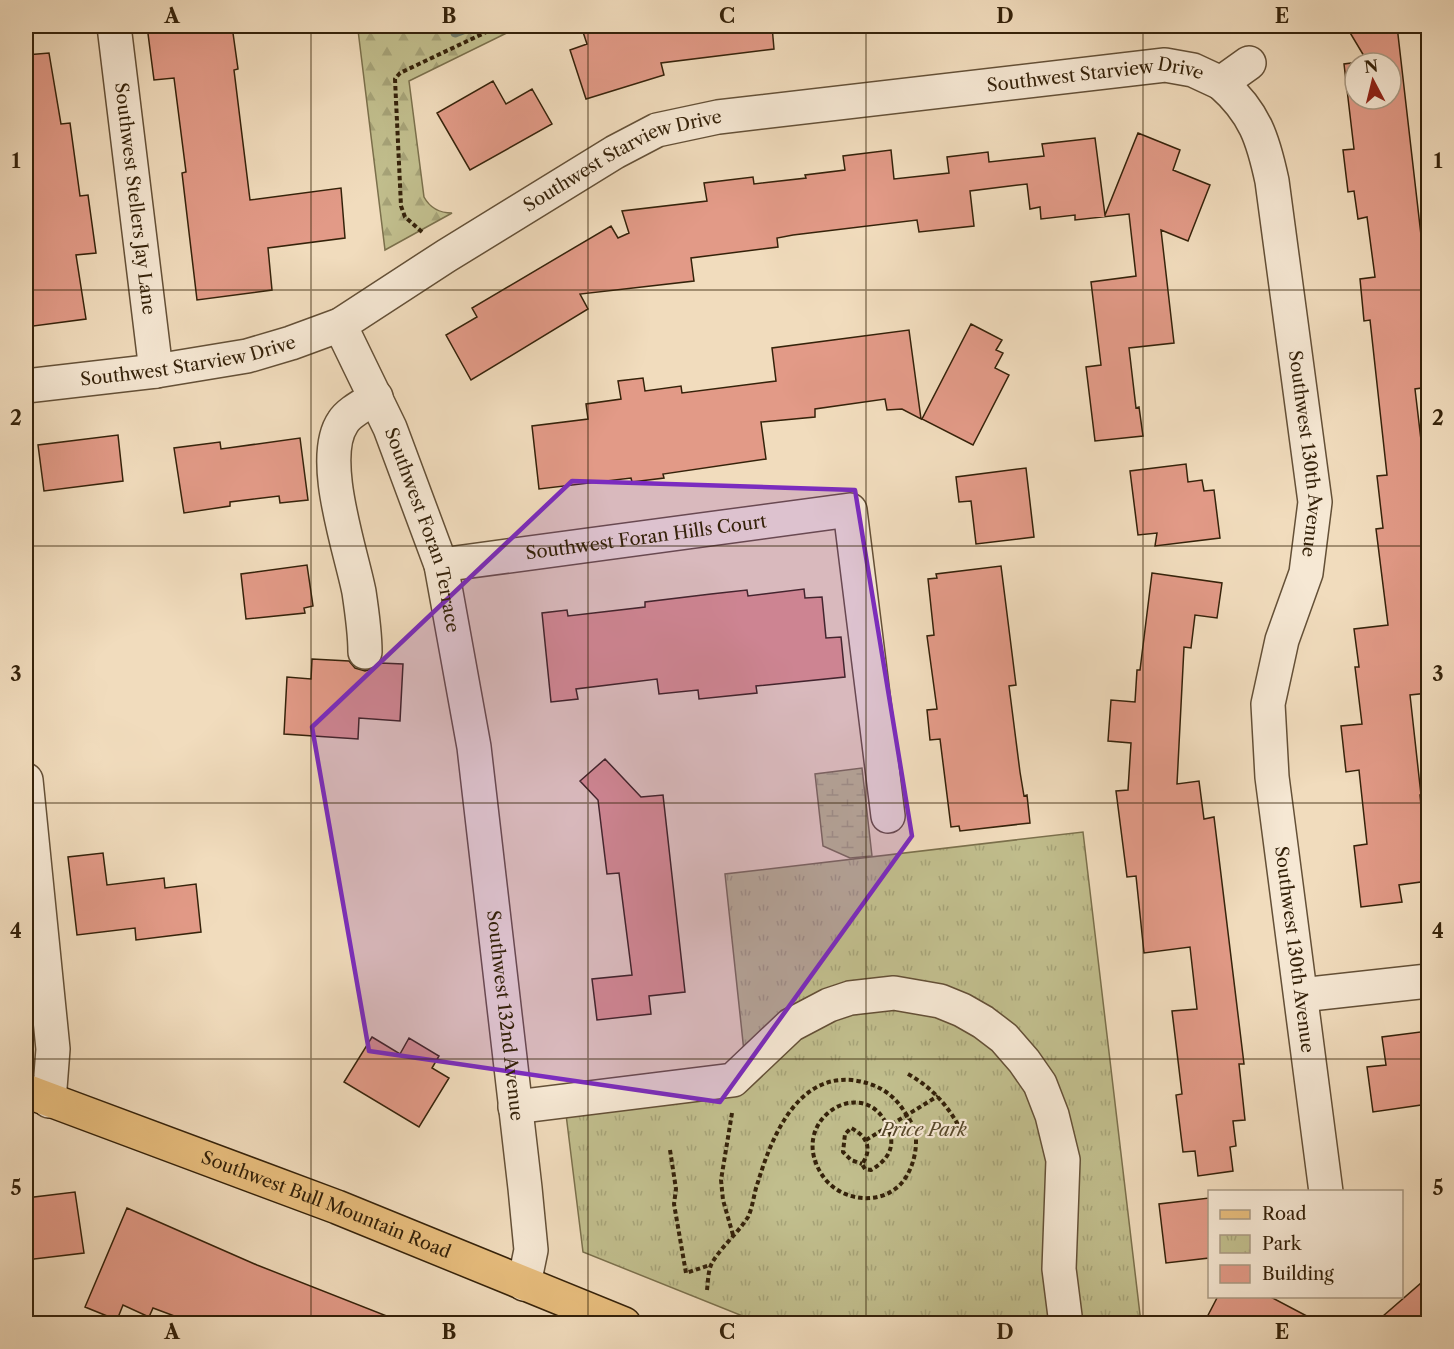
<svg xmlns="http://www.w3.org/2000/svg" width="1454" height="1349" font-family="'Libre Caslon Text',serif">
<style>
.forest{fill:url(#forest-firs);stroke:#7b704c;stroke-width:1.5}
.wetland{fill:url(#wetland-marsh);stroke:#7b704c;stroke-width:1.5}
.park{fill:url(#park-tufts);stroke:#7b704c;stroke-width:1.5}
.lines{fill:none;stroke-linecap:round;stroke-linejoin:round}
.stream{stroke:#727e6d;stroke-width:9}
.building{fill:#e29a87;stroke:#35220a;stroke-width:1.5;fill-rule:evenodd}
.minor-casing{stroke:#645037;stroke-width:36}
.major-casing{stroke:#35220a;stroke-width:36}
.path{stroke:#35220a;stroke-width:4;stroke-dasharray:4.5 3;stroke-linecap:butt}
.minor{stroke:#f6e8d4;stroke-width:33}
.major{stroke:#e8be7e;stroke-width:33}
.marked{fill:#7b2cbf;fill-opacity:0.2;stroke:#7b2cbf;stroke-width:4.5;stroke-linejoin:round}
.grid{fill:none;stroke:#35220a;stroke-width:1.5;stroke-opacity:0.55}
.labels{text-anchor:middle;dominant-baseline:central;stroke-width:4.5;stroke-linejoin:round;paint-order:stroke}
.street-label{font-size:18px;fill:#35220a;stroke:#f6e8d4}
.park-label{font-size:18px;font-style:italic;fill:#58492b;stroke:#f6e8d4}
.neatline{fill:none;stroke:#35220a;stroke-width:2}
.grid-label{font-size:20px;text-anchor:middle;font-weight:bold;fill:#35220a}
</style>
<defs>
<pattern id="forest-firs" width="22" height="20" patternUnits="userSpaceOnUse" patternTransform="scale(1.5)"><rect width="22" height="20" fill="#c1be8d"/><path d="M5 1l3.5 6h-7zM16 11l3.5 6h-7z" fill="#a6a378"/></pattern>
<pattern id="wetland-marsh" width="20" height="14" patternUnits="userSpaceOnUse" patternTransform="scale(1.5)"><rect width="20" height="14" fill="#c1be8d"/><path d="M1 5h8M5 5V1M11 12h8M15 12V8" fill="none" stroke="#a6a378"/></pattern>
<pattern id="park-tufts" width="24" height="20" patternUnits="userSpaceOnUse" patternTransform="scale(1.5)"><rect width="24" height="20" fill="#c1be8d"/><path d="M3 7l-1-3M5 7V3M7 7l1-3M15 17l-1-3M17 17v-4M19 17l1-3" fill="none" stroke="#a6a378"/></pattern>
</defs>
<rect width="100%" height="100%" fill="#f1dcbd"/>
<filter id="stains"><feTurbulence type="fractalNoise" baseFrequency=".00333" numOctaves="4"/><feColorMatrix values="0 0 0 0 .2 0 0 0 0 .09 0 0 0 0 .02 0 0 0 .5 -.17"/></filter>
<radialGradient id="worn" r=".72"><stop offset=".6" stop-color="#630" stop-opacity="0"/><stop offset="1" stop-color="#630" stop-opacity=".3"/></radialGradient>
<path class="forest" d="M452 26H521L409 81 424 197C430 208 439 213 452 213L385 250 358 30 448 27Z"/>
<path class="wetland" d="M862 768 872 856 850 858 823 846 815 774Z"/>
<path class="park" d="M1083 832 1141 1323H760L583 1252 563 1090 738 1068 745 1061 725 874Z"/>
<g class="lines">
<path class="stream" d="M455 33 473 26"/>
</g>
<path class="building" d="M147 26H232L238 69 234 70 250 200 341 188 345 238 268 248 272 290 197 300 182 173 186 172 174 78 154 80Z
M581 26H772L774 49 661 63 664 75 586 99 570 50 587 44Z
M1346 26H1397L1421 235H1428V387L1415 389 1421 440H1428V693L1410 695 1421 795H1420L1428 881 1399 885 1402 902 1361 907 1354 846 1367 844 1359 770 1346 772 1341 726 1362 724 1355 667H1359L1354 629 1388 625 1376 529 1383 528 1377 476 1387 475 1370 320 1364 321 1360 279 1375 277 1367 217 1358 219 1354 191 1348 192 1343 150 1354 149 1344 64 1367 61ZM1355 63H1391V99H1355Z
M49 53 61 124 70 123 80 196 88 195 96 253 76 255 86 319 26 327V55Z
M493 81 506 104 532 89 552 124 470 170 437 113Z
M1138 133 1180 150 1173 170 1210 185 1188 241 1161 230 1174 343 1129 348 1136 408 1139 407 1143 436 1095 441 1086 367 1101 365 1091 282 1136 276 1129 214 1075 220V215L1041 219 1040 207 1030 209 1027 184 970 191 974 226 919 232 917 220 793 235 777 238 778 247 691 258 694 281 580 294 588 309 471 380 446 335 477 317 472 308 611 226 618 238 629 233 622 211 707 201 704 183 753 177 754 184 806 178 805 175 845 170 843 156 891 150 894 179 949 173 947 157 988 152 989 162 1044 156 1042 144 1095 138 1105 215Z
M971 324 1002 340 996 350 1003 353 995 368 1009 375 973 445 922 419Z
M909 330 921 419 902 409 887 410 885 399 815 409V417L761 422 766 459 663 474 664 478 632 482 631 478 539 489 532 426 588 419 586 404 621 399 618 381 643 378 645 391 681 386 682 393 776 381 772 348Z
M118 435 123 481 44 491 38 445Z
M300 438 308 500 280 503 279 496 230 502V506L184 513 174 448 220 442 221 449Z
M1186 464 1188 482 1202 480 1204 491 1214 490 1220 538 1155 546 1157 533 1138 535 1130 471Z
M1026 468 1034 537 976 544 971 501 959 502 956 477Z
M307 565 313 606 304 608 305 613 246 619 241 574Z
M1001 566 1016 685 1009 686 1020 772 1024 796 1027 795 1030 823 960 831 959 826 951 827 940 739 930 740 927 710 937 709 927 636 934 635 928 579 937 578 936 574Z
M1152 573 1222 583 1217 618 1195 615 1191 648 1184 647 1177 784 1199 781 1204 819 1214 817 1244 1064H1239L1245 1120 1233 1121 1236 1146 1230 1147 1233 1171 1198 1176 1195 1151 1183 1152 1176 1095 1182 1094 1172 1011 1197 1009 1190 947 1144 953 1136 876 1127 877 1116 791 1128 790 1131 743 1108 741 1111 700 1135 702 1137 670H1140Z
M804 589 805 598 822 597 826 638 841 637 845 677 756 686 757 693 699 699 698 690 659 694 657 679 576 689 578 699 551 702 542 613 567 610 568 616 645 607V602L711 594 747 590 748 596Z
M312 659 349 661 355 668 365 671 374 668 380 663 403 664 400 721 359 718 358 739 284 734 287 677 311 679Z
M605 759 641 797 663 795 685 992 649 996 651 1014 597 1020 592 979 632 975 619 873 607 874 598 800 580 781Z
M103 853 107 885 164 878 165 888 196 884 201 932 136 940 135 928 77 935 68 857Z
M1428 1031V1104L1373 1112 1367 1067 1386 1065 1382 1037Z
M372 1037 400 1054 409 1038 439 1056 432 1068 449 1078 419 1127 344 1082Z
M75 1192 84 1253 26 1260V1198Z
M1209 1198V1258L1166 1263 1159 1204Z
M127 1208 257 1265 402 1322 401 1323H193L153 1308 149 1317 123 1305 117 1320 85 1307Z
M1428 1277V1323H1375Z
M1218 1296H1269L1320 1323H1204Z"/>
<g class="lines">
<g class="minor-casing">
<g id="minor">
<path id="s1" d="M114 26 156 371"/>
<path id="s2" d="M1221 83C1255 113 1263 139 1272 181L1315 502 1306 573 1282 640 1268 704 1272 777 1326 1192"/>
<path id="s3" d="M340 325 390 428 441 565 474 747 525 1188 531 1250 524 1284"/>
<path id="s4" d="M26 386 156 371 247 356 291 343 340 325 446 256 615 152 657 130 718 117 1165 65 1193 70 1221 83 1249 63"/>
<path id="s5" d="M441 565 850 510 888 816"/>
<path d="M365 652C365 632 362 612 359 592 351 551 318 458 343 422 349 412 366 404 376 397"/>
<path d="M26 780 53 1049 49 1101"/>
<path d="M1301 995 1428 981"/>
<path d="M515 1107 733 1080 791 1025 829 1005 850 998 894 993 940 1001 962 1010 983 1022 1004 1038 1024 1061 1040 1084 1052 1115 1063 1160 1059 1269 1066 1324"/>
</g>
</g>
<g class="major-casing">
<g id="major">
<path id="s6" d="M26 1091 337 1207 624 1324"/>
</g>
</g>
<path class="path" d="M422 232 405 217 401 206 395 79 400 73 499 26
M908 1074C933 1088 949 1107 962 1132
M732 1113 721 1180 723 1200 733 1235
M866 1140 938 1096
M670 1150 676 1189 674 1204 686 1273 710 1265
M707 1290C708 1282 708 1270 712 1263 721 1247 738 1233 748 1217 753 1207 754 1192 758 1182 771 1139 796 1075 852 1080 875 1083 892 1092 904 1111 908 1117 913 1124 915 1131 919 1150 911 1178 895 1189 874 1205 841 1199 825 1179 780 1120 870 1067 890 1133 895 1150 885 1162 871 1170L865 1169 862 1164C873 1149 867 1136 851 1128L845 1134 843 1152 851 1160 862 1164"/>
<use href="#minor" class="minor"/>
<use href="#major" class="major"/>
</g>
<path class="marked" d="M572 481 855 490 912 836 720 1102 369 1051 312 727Z"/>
<path class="grid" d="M311 26V1324M588 26V1324M866 26V1324M1143 26V1324M26 290H1428M26 546H1428M26 803H1428M26 1059H1428"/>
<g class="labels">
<g class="street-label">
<text stroke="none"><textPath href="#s4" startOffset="1136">Southwest Starview Drive</textPath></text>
<text stroke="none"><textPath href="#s4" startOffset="650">Southwest Starview Drive</textPath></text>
<text stroke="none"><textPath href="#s1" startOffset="174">Southwest Stellers Jay Lane</textPath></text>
<text stroke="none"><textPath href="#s4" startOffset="164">Southwest Starview Drive</textPath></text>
<text stroke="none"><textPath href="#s2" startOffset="388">Southwest 130th Avenue</textPath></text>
<text stroke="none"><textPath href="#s3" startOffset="222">Southwest Foran Terrace</textPath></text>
<text stroke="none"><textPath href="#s5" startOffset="207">Southwest Foran Hills Court</textPath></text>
<text stroke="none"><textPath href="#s2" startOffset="892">Southwest 130th Avenue</textPath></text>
<text stroke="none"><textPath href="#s3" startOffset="716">Southwest 132nd Avenue</textPath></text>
<text stroke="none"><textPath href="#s6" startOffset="321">Southwest Bull Mountain Road</textPath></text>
</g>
<g class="park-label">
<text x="924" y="1130">Price Park</text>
</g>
</g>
<rect width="1454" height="1349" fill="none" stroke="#f1dcbd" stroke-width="66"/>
<rect x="1208" y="1190" width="195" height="108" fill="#f6e8d4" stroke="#a99983" stroke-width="1.5"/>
<rect x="1220" y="1210" width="30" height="9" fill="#e8be7e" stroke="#a99983" stroke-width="1.5"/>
<text x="1262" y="1220" font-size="18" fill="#35220a">Road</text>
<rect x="1220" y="1235" width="30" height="18" fill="url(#park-tufts)" stroke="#a99983" stroke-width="1.5"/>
<text x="1262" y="1250" font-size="18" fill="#35220a">Park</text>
<rect x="1220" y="1265" width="30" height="18" fill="#e29a87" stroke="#a99983" stroke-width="1.5"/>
<text x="1262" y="1280" font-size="18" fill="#35220a">Building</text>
<g transform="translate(1373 81) rotate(353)"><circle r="28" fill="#f6e8d4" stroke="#a99983" stroke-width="1.5"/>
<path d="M0-4.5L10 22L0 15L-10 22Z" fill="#8f2418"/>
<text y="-9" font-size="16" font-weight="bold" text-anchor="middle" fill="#35220a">N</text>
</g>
<rect x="33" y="33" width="1388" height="1283" class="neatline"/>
<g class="grid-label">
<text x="172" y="23">A</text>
<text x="449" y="23">B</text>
<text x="727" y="23">C</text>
<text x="1005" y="23">D</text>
<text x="1282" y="23">E</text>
<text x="16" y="168">1</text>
<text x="1438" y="168">1</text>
<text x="16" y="425">2</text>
<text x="1438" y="425">2</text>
<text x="16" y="681">3</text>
<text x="1438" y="681">3</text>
<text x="16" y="938">4</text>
<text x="1438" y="938">4</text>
<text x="16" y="1195">5</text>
<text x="1438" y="1195">5</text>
<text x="172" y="1339">A</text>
<text x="449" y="1339">B</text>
<text x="727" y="1339">C</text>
<text x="1005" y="1339">D</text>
<text x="1282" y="1339">E</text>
</g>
<rect width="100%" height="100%" filter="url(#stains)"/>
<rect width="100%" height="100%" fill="url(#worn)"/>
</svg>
